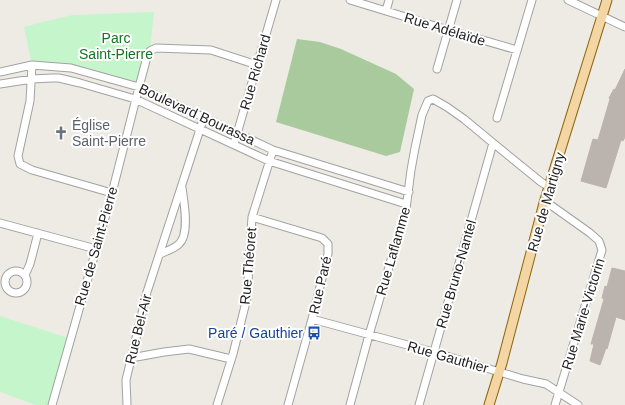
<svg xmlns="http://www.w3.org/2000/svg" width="625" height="405" font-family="Helvetica,sans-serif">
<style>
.forest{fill:#a8ca9d}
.park{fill:#c5f5cb}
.building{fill:#bbb4ae;stroke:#beb3a9}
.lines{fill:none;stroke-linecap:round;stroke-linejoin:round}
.minor-casing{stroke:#a2a2a2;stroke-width:9}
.major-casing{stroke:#8b660d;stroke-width:11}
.minor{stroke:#fff;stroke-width:7}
.major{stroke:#f4d5a4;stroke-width:9}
.labels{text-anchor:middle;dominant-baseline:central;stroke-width:4;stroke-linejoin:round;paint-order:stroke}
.street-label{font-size:14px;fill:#1e1e1e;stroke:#fff}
.park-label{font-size:14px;fill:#157321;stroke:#fff}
.worship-label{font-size:14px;fill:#5b616d;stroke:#fff;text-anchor:start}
.transit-label{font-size:14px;fill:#164399;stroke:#fff;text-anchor:end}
</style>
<rect width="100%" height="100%" fill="#eeebe5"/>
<path class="forest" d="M297 39 320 42 341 49 396 74 414 89 400 152 386 156 276 122Z"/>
<path class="park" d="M154 12 150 51 139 87 71 68 32 65 24 27 42 22 73 15Z
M0 316 71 339 52 405H36L0 392Z"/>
<path class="building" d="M625 69V137L623 141 621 140 606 188 581 181 593 139 598 140 610 99 609 98 614 89 615 90Z
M612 268 625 271V320L616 317 607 349 606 348 600 365 590 361 594 344H591L604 299 602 298 605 286 607 287Z"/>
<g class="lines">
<g class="minor-casing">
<path id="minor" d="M350 0 448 30 517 50
M568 0 625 27
M386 11 389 0
M32 65 30 101 18 156 20 164 32 170 112 193
M437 69 457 0
M0 72 32 65 71 68 139 87 273 150 409 192
M0 84 32 79 52 78H59L80 83 135 99 269 161 406 204
M497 118 532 0
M234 144 276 0
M544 203 552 206 590 233 599 241 602 250 555 405
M252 217 322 238 328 244V254L312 319 288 405
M0 223 96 249
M160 254C166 251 174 249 179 244 190 234 184 202 182 188
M5 282a11 11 0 1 1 22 0a11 11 0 1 1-22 0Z
M25 275 30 264 38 233
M312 319 433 352 523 379 546 384 578 405
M131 358 164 352 189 349 231 359
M52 405 112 193 139 87 147 57 150 51 156 48 211 50 257 65
M127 405 126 380 147 292 204 117
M217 405 233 354 247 298 252 217 273 150
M350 405 369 335 406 209 411 170 415 148 422 115 428 101 433 99 447 107 464 119 493 143 541 182 549 187
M419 405 493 143"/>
</g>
<g class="major-casing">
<path id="major" d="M489 405 502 363 544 203 607 0"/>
</g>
<use href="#minor" class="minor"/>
<use href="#major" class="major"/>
</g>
<defs>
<g id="church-bare" transform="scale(1.08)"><path d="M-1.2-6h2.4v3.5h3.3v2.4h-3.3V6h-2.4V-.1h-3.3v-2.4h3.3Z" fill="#6b7280" stroke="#fff" stroke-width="2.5" paint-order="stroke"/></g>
<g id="bus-bare" transform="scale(1.08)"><path d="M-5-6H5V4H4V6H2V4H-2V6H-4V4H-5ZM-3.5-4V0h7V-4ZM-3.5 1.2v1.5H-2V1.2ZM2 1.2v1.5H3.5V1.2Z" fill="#1a4fb4" stroke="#fff" stroke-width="2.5" paint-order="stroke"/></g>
</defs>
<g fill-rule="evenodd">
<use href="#church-bare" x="61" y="133"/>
<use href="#bus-bare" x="314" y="333"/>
</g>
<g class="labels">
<g class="street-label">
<text transform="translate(445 29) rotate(17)">Rue Adélaïde</text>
<text transform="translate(255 72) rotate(-74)">Rue Richard</text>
<text transform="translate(197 114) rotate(25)">Boulevard Bourassa</text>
<text transform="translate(546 202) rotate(-74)">Rue de Martigny</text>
<text transform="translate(96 246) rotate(-74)">Rue de Saint-Pierre</text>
<text transform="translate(393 251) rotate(-74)">Rue Laflamme</text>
<text transform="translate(248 266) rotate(-85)">Rue Théoret</text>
<text transform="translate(456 274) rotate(-74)">Rue Bruno-Nantel</text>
<text transform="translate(320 285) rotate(-77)">Rue Paré</text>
<text transform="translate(583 314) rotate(-73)">Rue Marie-Victorin</text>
<text transform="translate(138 329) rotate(-76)">Rue Bel-Air</text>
<text transform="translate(448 357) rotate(16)">Rue Gauthier</text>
</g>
<g class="park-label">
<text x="116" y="38">Parc<tspan x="116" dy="16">Saint-Pierre</tspan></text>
</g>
<g class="worship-label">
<text x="72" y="125">Église<tspan x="72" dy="16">Saint-Pierre</tspan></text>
</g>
<g class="transit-label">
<text x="303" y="333">Paré / Gauthier</text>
</g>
</g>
</svg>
